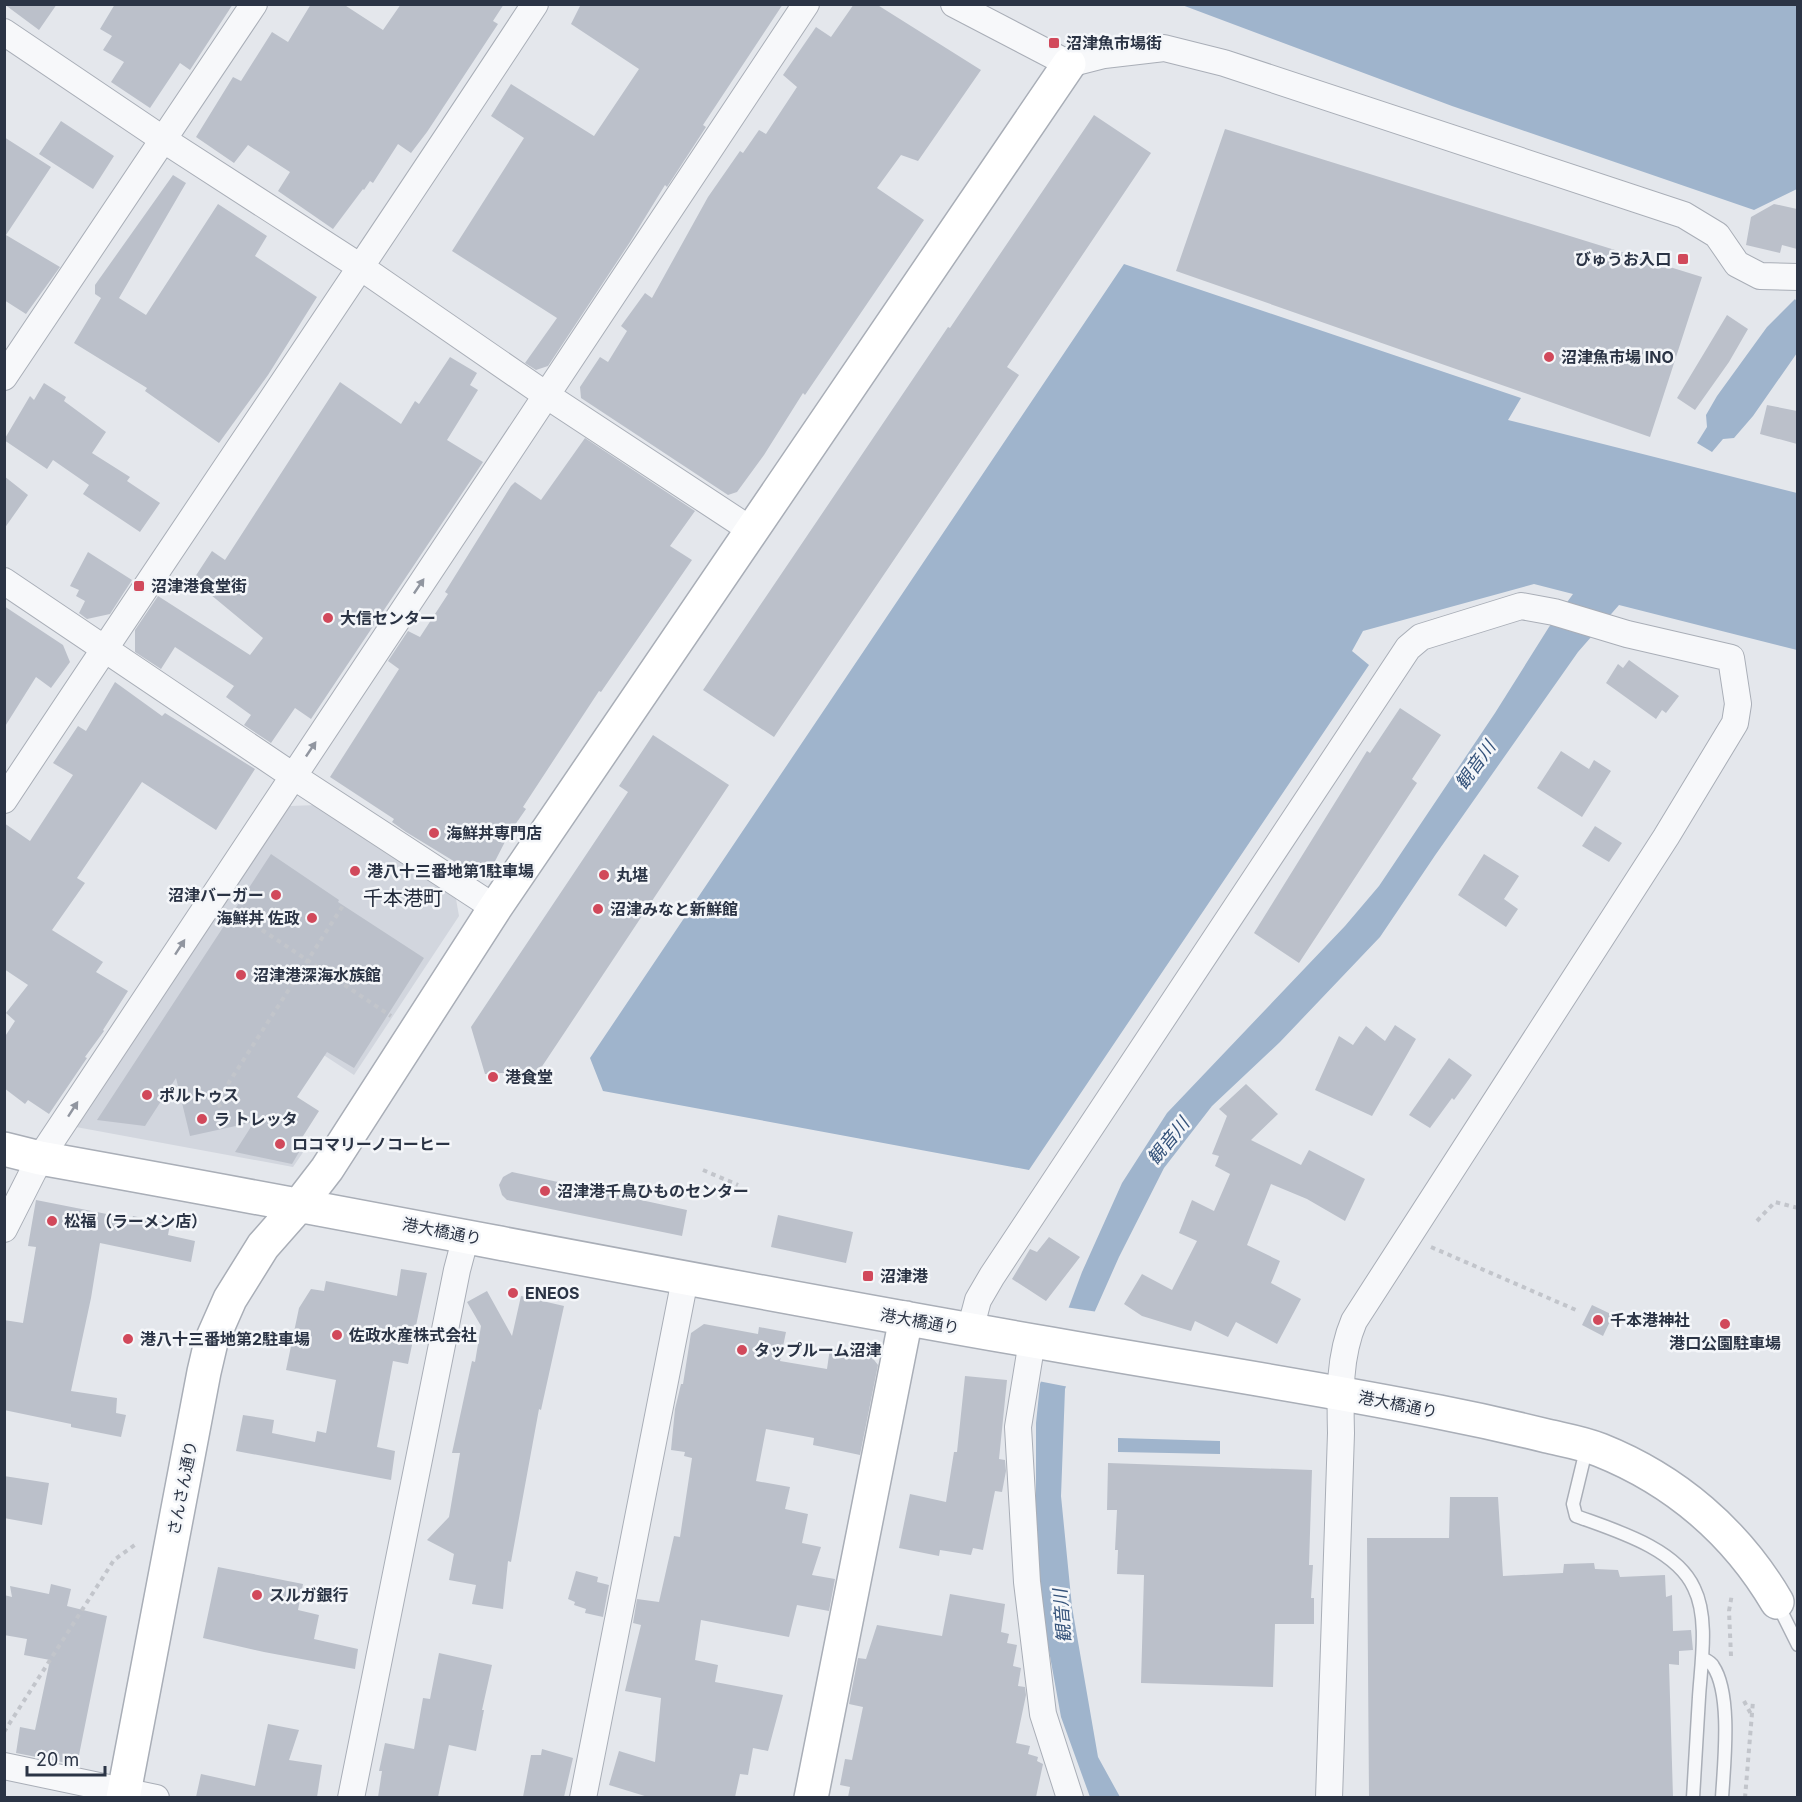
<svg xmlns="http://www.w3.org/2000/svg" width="1802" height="1802" font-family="Inter,'Noto Sans JP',sans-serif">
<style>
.built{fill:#d2d6de}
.water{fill:#9fb4cc}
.pier{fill:#e4e7ec}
.building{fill:#bbc0ca}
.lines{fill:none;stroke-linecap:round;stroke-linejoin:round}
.lane-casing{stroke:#a9aeb7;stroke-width:15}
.street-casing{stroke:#a9aeb7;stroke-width:28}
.secondary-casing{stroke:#a9aeb7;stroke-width:36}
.path{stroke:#c2c5cb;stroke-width:4;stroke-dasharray:4.5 4.5;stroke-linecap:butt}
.lane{stroke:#f7f8fa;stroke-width:12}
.street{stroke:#f7f8fa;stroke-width:26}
.secondary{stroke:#fff;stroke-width:33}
.oneway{fill:#9196a0}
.poi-dot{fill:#d1495b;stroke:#f4f6f9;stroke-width:2}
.labels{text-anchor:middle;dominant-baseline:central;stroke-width:5;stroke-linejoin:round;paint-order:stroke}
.poi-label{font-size:16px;font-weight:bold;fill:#2b3445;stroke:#f4f6f9;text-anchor:start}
.street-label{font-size:16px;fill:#2b3445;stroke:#f4f6f9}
.water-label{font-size:18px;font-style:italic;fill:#34527a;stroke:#f4f6f9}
.quarter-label{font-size:20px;fill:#1d2536;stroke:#f4f6f9}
</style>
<rect width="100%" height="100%" fill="#e4e7ec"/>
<path class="built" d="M317 805 456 899 459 916 354 1075 272 1021 224 1095 306 1148 293 1167 76 1127 290 806Z"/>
<path class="water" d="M1182 5H1797V189L1754 210 1452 106Z
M1124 264 1521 398 1508 420 1797 493V650L1619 605 1578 652 1436 854 1380 937 1280 1042 1212 1106 1164 1168 1119 1257 1095 1311 1065 1389 1061 1496 1072 1607 1098 1757 1120 1797H1090L1061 1717 1040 1601 1036 1511V1423L1040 1384 1082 1272 1122 1183 1167 1113 1345 926 1379 886 1495 713 1549 627 1573 594 1534 584 1363 631 1352 651 1369 665 1029 1170 603 1091 590 1058Z
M1795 299 1797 302V353L1753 416 1734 438 1723 439 1712 452 1697 443 1707 427 1706 415 1717 396 1767 327Z
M1118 1438 1220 1441V1454L1118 1452Z"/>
<path class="pier" d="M1065 1307 1098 1312 1069 1387 1038 1381Z"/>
<path class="building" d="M4 4H57L39 30Z
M115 4H233L190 70 180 63 150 108 111 82 124 62 103 50 112 36 100 29Z
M311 4H343L383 30 401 4H504L493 21 498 24 427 132 411 153 398 144 373 183 370 181 364 190 363 189 333 229 278 191 290 172 248 145 234 163 196 137 233 77 241 81 272 32 288 42Z
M581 4H783L703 125 706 127 667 187 665 185 630 242 548 366 536 370 525 363 557 318 452 251 524 138 491 116 511 84 594 136 639 69 571 24Z
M854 4H876L981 70 918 161 901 155 877 188 924 220 805 395 803 393 764 455 737 492 728 495 581 398 580 387 600 357 608 362 627 331 621 326 645 293 652 298 708 197 740 151 743 153 759 130 766 134 797 87 783 75 816 27 831 37Z
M1094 115 1151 153 1007 367 1019 375 774 737 703 690 948 327 950 328Z
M61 121 114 156 93 189 39 154Z
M1225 129 1702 277 1650 437 1176 271Z
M4 137 51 167 6 235 60 267 26 314 4 300Z
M173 175 186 183 119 298 146 315 218 204 267 236 255 256 317 297 268 375 219 443 145 391 147 388 74 343 101 298 95 294V285Z
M1774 204 1797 209V249L1782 245 1780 253 1746 245 1751 217Z
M1727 315 1748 329 1729 362 1695 410 1677 398Z
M450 357 477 373 470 385 478 390 447 440 483 462 311 719 295 708 271 743 244 725 251 715 226 697 234 686 175 647 161 669 135 652V630L158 596 250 655 263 638 193 580 212 551 225 560 340 382 401 424 415 401 419 404Z
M44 383 66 397 64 401 106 432 92 453 130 477 127 481 160 503 140 532 83 494 89 485 53 460 47 469 4 440 30 396 34 400Z
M1767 405 1797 411V444L1760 434Z
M585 438 695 511 670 546 692 560 601 692 599 691 557 755 523 807 526 809 510 832 491 869 470 871 406 832 392 822 394 819 330 777 399 669 388 661 408 631 420 637 448 594 445 592 511 486 515 482 541 500Z
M4 476 28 495 4 529Z
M88 552 132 580 110 614 87 619 79 613 85 601 76 596 79 590 70 586Z
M4 606 63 645 70 662 51 688 36 677 4 728Z
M1629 660 1679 696 1666 713 1662 710 1656 719 1606 683 1618 664 1623 668Z
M115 682 162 716 165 713 255 769 216 830 142 782 77 878 85 883 52 930 103 962 96 972 128 991 103 1030 104 1031 85 1057 87 1058 49 1114 28 1100 25 1104 4 1088V1038L15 1021 6 1013 28 985 4 969V823L30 841 73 775 53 763 78 726 86 731Z
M1400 708 1441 735 1412 779 1417 783 1299 963 1254 933 1367 751 1370 753Z
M653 735 729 785 539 1071 485 1074 471 1027 628 792 619 786Z
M1561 751 1589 769 1594 760 1611 771 1582 817 1537 788Z
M1595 826 1622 843 1609 862 1582 846Z
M271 854 339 900 338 902 424 958 354 1068 327 1052 297 1097 319 1111 298 1144 302 1147 292 1164 235 1152 254 1122 190 1136 176 1078 145 1126 97 1120Z
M1484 854 1519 876 1504 899 1518 909 1506 927 1458 895Z
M1395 1025 1416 1039 1372 1116 1315 1090 1339 1036 1353 1045 1366 1026 1385 1041Z
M1449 1058 1472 1075 1454 1100 1452 1098 1430 1128 1409 1115Z
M1246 1084 1278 1114 1251 1140 1301 1165 1309 1150 1365 1179 1345 1221 1307 1199 1271 1184 1247 1245 1280 1261 1271 1283 1301 1299 1277 1344 1236 1322 1228 1337 1195 1321 1191 1331 1142 1316 1124 1304 1142 1274 1172 1290 1197 1241 1179 1233 1192 1200 1214 1211 1230 1174 1215 1166 1219 1156 1212 1154 1227 1116 1219 1109Z
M512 1172 687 1210 682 1236 507 1200 502 1195 499 1185 503 1177Z
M36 1200 132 1219 133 1216 170 1224 168 1235 195 1241 191 1262 100 1243 91 1298 71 1391 117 1398 116 1413 126 1415 121 1437 71 1427V1424L4 1410V1320L23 1323 36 1247 28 1246Z
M778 1215 853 1232 846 1263 771 1247Z
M1049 1237 1080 1257 1046 1301 1012 1279 1030 1249 1037 1252Z
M401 1269 427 1273 408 1364 393 1361 377 1447 395 1451 391 1480 236 1451 243 1415 274 1420 272 1433 315 1442 317 1431 326 1433 336 1380 286 1370 299 1308 311 1289 324 1291 326 1281 397 1296Z
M487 1291 512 1336 521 1296 564 1306 541 1410 539 1409 511 1562 508 1561 503 1609 472 1604 476 1585 449 1580 454 1554 427 1540 449 1517 460 1453H452L472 1361 475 1362 481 1326 467 1302Z
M1592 1305 1613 1315 1603 1336 1582 1325Z
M704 1324 758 1334 759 1327 786 1332 780 1361 827 1369 830 1348 871 1356 878 1365 860 1455 813 1445 814 1438 766 1429 756 1481 790 1487 785 1509 808 1514 802 1543 821 1547 812 1575 835 1579 829 1611 797 1605 789 1637 701 1620 695 1660 718 1665 715 1682 783 1695 768 1751 753 1748 748 1775 740 1774 735 1797H648L609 1785 619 1751 655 1762 661 1698 625 1691 641 1625 633 1623 637 1599 659 1602 674 1536 680 1537 692 1458 684 1456 685 1452 671 1450 675 1409 681 1384H683L691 1333Z
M965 1376 1007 1380 999 1459 1005 1460 1006 1471 1002 1492 995 1491 983 1550 973 1548 971 1555 940 1550 939 1556 899 1548 910 1494 946 1502 954 1452H957Z
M1108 1463 1312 1470 1309 1565H1313L1311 1598H1314V1624H1275L1273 1687 1141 1683 1144 1575 1117 1574 1118 1550H1115L1117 1510H1107Z
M4 1476 49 1483 42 1525 4 1518Z
M1450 1497H1498L1503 1576 1563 1573 1564 1564 1594 1563 1595 1569 1618 1570 1620 1577 1665 1575 1666 1597 1672 1595 1673 1631 1691 1630 1693 1650 1679 1651V1665L1669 1664 1673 1797H1369L1367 1538H1449Z
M218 1567 303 1584 298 1610 319 1615 314 1639 358 1649 355 1669 264 1652 203 1638Z
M576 1571 598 1577 597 1582 609 1585 603 1617 585 1613 586 1609 574 1605 575 1602 568 1599Z
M51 1584 71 1589 67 1606 107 1616 77 1765 16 1753 20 1727 35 1730 50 1660 24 1655 27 1639 4 1635V1595L12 1597 10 1586 49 1594Z
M950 1594 1005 1604 1001 1632 1009 1634 1007 1643 1017 1645 1013 1666 1021 1668 1018 1686 1025 1687 1026 1695 1016 1743 1030 1746 1028 1754 1038 1757 1037 1761 1043 1764 1036 1797H848L850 1787 840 1785 845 1759 852 1760 863 1707 849 1704 858 1658 866 1659 877 1625 942 1636Z
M439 1653 492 1665 482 1710H484L476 1751 449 1745 438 1797H378L382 1771H379L385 1743 414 1749 423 1698 430 1699Z
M268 1724 299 1730 289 1760 322 1765 317 1797H196L201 1774 255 1786Z
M542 1749 573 1758 564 1797H523L531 1755H541Z"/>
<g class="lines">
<g class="lane-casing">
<path id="lane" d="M1587 1446 1573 1504 1576 1516C1614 1530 1676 1548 1694 1588 1709 1618 1701 1664 1699 1697 1697 1730 1695 1764 1693 1798
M1777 1603 1798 1645
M1702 1658C1706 1660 1711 1662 1713 1666 1732 1694 1724 1764 1722 1798"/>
</g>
<g class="street-casing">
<path id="street" d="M954 4 1069 64 1104 55 1164 48 1224 63 1684 215 1717 235 1737 264 1760 276 1798 277
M4 32 164 140 362 268 546 395 751 530
M4 377 254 4
M4 581 293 776 495 908
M4 800C180 534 360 271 535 4
M4 1229 40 1158 806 4
M970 1330 978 1300 992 1276 1408 648 1421 637 1521 606 1554 612 1627 634 1731 658 1738 704 1735 723 1666 837 1354 1321C1339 1356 1340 1395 1341 1433L1329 1798
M1032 1341 1018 1427 1027 1582 1043 1714 1070 1798
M4 1766 156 1798
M351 1798 457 1270 466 1236
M583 1798 685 1279"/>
</g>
<g class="secondary-casing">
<path id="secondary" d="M4 1149 40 1158C378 1218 713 1286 1051 1344 1180 1367 1310 1386 1439 1412 1475 1419 1511 1427 1547 1436 1564 1440 1583 1443 1600 1450 1675 1480 1736 1532 1777 1602
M123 1798 204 1372 211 1342 230 1299 263 1246 300 1204 327 1169 495 908 1069 64
M811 1798 906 1318"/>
</g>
<path class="path" d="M232 910 391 1016
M229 1123 217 1101 344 904
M703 1170 738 1185
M1757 1221 1775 1202 1798 1208
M1431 1247 1576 1310
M1731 1656 1729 1611 1732 1594
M1744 1701 1752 1716
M4 1732 114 1560 136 1544
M1745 1798 1753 1701"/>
<use href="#lane" class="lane"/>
<use href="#street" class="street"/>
<use href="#secondary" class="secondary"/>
</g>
<defs><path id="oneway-solid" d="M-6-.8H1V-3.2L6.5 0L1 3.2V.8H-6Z" transform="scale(1.5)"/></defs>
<g class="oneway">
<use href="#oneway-solid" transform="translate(419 586) rotate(-56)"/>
<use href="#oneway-solid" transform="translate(311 749) rotate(-56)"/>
<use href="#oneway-solid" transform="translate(180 947) rotate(-57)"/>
<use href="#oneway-solid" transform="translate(73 1109) rotate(-57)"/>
</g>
<g class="poi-dot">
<rect x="1048" y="37" width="12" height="12" rx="3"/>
<rect x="1677" y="253" width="12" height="12" rx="3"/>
<circle cx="1549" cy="357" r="6"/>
<rect x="133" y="580" width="12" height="12" rx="3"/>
<circle cx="328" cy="618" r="6"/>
<circle cx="434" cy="833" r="6"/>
<circle cx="355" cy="871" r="6"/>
<circle cx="604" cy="875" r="6"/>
<circle cx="276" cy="895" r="6"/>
<circle cx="598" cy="909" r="6"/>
<circle cx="312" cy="918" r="6"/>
<circle cx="241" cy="975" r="6"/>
<circle cx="493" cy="1077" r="6"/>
<circle cx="147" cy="1095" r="6"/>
<circle cx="202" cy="1119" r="6"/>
<circle cx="280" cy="1144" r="6"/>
<circle cx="545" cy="1191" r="6"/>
<circle cx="52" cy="1221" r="6"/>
<rect x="862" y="1270" width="12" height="12" rx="3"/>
<circle cx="513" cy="1293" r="6"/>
<circle cx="1598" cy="1320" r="6"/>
<circle cx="1725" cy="1324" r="6"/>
<circle cx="337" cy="1335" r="6"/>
<circle cx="128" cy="1339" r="6"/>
<circle cx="742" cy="1350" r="6"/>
<circle cx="257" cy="1595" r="6"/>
</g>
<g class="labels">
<g class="poi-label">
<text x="1066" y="43">沼津魚市場街</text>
<text x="1671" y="259" text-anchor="end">びゅうお入口</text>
<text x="1561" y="357">沼津魚市場 INO</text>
<text x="151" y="586">沼津港食堂街</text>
<text x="340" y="618">大信センター</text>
<text x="446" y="833">海鮮丼専門店</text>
<text x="367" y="871">港八十三番地第1駐車場</text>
<text x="616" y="875">丸堪</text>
<text x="264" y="895" text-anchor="end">沼津バーガー</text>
<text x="610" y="909">沼津みなと新鮮館</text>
<text x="300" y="918" text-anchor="end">海鮮丼 佐政</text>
<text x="253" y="975">沼津港深海水族館</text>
<text x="505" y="1077">港食堂</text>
<text x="159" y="1095">ポルトゥス</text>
<text x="214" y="1119">ラ トレッタ</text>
<text x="292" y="1144">ロコマリーノコーヒー</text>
<text x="557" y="1191">沼津港千鳥ひものセンター</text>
<text x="64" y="1221">松福（ラーメン店）</text>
<text x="880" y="1276">沼津港</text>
<text x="525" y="1293">ENEOS</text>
<text x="1610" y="1320">千本港神社</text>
<text x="349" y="1335">佐政水産株式会社</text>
<text x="140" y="1339">港八十三番地第2駐車場</text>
<text x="1725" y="1343" text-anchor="middle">港口公園駐車場</text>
<text x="754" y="1350">タップルーム沼津</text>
<text x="269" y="1595">スルガ銀行</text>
</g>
<g class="street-label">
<text transform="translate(442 1231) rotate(11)">港大橋通り</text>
<text transform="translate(920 1321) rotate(10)">港大橋通り</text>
<text transform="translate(1398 1404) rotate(11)">港大橋通り</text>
<text transform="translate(182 1488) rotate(-79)">さんさん通り</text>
</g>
<g class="water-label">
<text transform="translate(1475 765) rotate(-54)">観音川</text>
<text transform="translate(1168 1141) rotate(-51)">観音川</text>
<text transform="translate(1062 1616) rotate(-95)">観音川</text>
</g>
<g class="quarter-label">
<text x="403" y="898">千本港町</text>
</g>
</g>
<rect width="1802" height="1802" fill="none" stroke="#2b3445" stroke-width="12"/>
<path d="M27 1766v9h78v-9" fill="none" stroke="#2b3445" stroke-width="3"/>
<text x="36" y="1766" font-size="18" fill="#2b3445" stroke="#f4f6f9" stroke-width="4.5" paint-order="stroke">20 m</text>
</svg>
